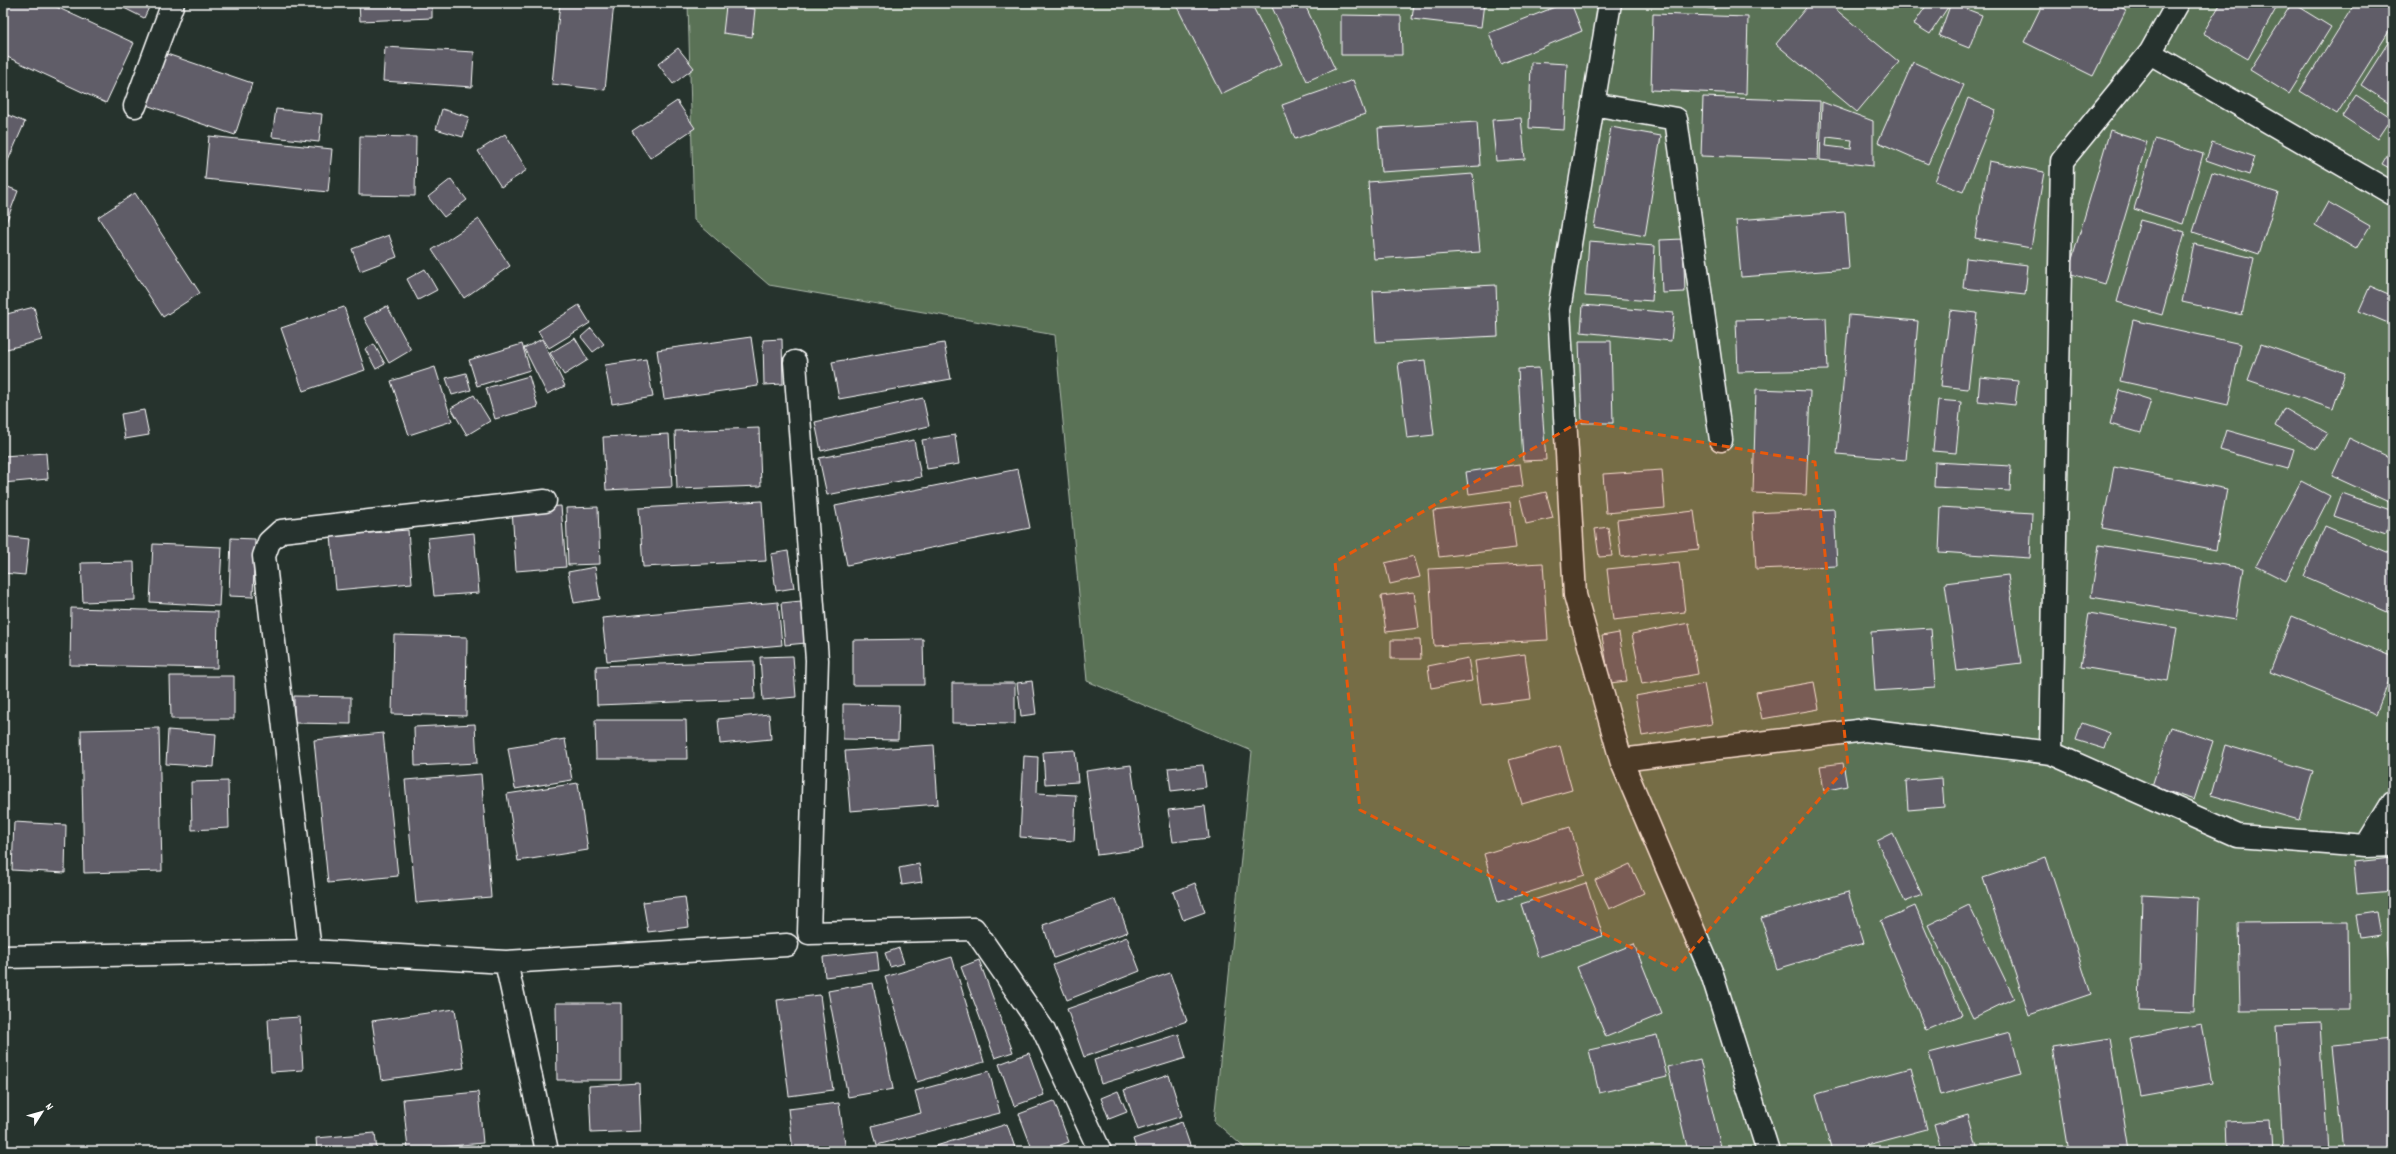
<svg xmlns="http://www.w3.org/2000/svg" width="2396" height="1154" font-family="Dekko,sans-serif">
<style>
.green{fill:#5a7257;stroke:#acb8ab}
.building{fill:#605d68;stroke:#fff;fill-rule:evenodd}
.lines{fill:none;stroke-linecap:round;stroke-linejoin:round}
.minor-casing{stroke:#fff;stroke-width:25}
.minor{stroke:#26332d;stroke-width:22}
.marked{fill:#e8590c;fill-opacity:0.2;stroke:#e8590c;stroke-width:3;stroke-dasharray:8 5;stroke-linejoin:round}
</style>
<rect width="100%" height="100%" fill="#26332d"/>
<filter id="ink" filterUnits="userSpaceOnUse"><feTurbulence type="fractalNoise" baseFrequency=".025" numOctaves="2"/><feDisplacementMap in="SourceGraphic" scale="8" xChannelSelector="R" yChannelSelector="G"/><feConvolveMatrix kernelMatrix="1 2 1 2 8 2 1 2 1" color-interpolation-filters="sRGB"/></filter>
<g filter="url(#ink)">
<path class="green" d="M688 3H2393V1151H1248L1214 1121 1252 751 1087 681 1055 335 769 285 694 220Z"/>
<path class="building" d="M3 3H48L134 43 106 103 3 55Z
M114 3H151L144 18Z
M359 3H432V18L360 21Z
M560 3H614L605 90 552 84Z
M1175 3H1251L1282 64 1221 94Z
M1270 3H1304L1335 69 1307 81Z
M1414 3H1484L1481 27 1412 19Z
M1565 3H1571L1582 31 1501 64 1489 33Z
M1678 3H1716L1715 9Z
M1810 3H1828L1899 62 1857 112 1776 44Z
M1928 3 1950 4 1930 34 1914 24Z
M1951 3 1982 15 1969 48 1939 36Z
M2043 3H2112L2126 10 2093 76 2024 42Z
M2221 3H2275L2278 5 2248 59 2203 33Z
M2292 3 2331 27 2289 94 2250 70Z
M2355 3H2393V25L2337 114 2300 91Z
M726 6 755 9 752 37 723 33Z
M1653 14 1748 17 1746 94 1651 90Z
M1341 15 1401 16 1402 55H1341Z
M2393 35V106L2361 85Z
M385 47 474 52 472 87 383 81Z
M678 48 694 68 673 84 658 64Z
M161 52 252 83 235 135 143 104Z
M1531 62 1567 64 1564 130 1529 128Z
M1913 62 1964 85 1928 164 1878 142Z
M1353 80 1365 114 1295 139 1282 105Z
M2356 95 2391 118 2377 139 2342 116Z
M1703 97 1820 101 1818 160 1701 156Z
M1968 98 1996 110 1963 192 1935 181Z
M677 101 695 128 650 158 632 131Z
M1822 102 1873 121V166L1820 160ZM1827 137 1852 140 1851 149 1826 146Z
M276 109 322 114 319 142 272 137Z
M442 109 469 117 463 137 436 129Z
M3 113 25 122 3 172Z
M1521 118 1525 159 1496 161 1492 120Z
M1477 122 1480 166 1381 172 1378 128Z
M1611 127 1661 136 1645 236 1594 227Z
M2110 130 2147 142 2105 284 2068 273Z
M505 134 527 170 501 187 478 151Z
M209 136 332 149 328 192 205 179Z
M360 136 416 137 415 196 359 195Z
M2155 139 2203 154 2183 224 2134 209Z
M2212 142 2255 157 2249 175 2206 160Z
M2393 145V170L2382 164Z
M1989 161 2044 172 2031 248 1975 238Z
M2212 172 2278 193 2259 254 2193 232Z
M1473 174 1480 252 1374 259 1368 182Z
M451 179 467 200 444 217 428 197Z
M3 185 18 191 4 228 3 227Z
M135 193 200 293 163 317 98 217Z
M2328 202 2370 226 2356 249 2315 225Z
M1845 212 1849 269 1741 277 1736 220Z
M479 219 510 266 464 298 432 250Z
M2140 220 2185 232 2162 315 2117 302Z
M389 235 397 257 360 271 352 249Z
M1683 239 1685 292 1662 293 1660 240Z
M1589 241 1655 246 1652 301 1585 296Z
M2194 244 2254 258 2242 315 2182 302Z
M1966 258 2028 265 2025 295 1963 288Z
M425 269 437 290 418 300 407 279Z
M1496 285 1498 336 1376 342 1373 291Z
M2370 286 2393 296V325L2359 311Z
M579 305 590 323 549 348 538 331Z
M1583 305 1674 313 1671 341 1581 332Z
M387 306 411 350 389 363 364 318Z
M34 307 42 340 3 350V315Z
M344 307 365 370 303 391 281 328Z
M1950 310 1977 313 1968 389 1941 386Z
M1849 315 1918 321 1906 460 1837 454Z
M1826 318 1828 370 1738 372 1736 320Z
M2133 320 2241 344 2228 405 2120 381Z
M591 328 604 344 593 352 581 337Z
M751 337 758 386 664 399 657 350Z
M575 338 588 360 564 375 550 353Z
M542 339 565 386 547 394 524 348Z
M782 339 783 384 764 385 763 340Z
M1579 341H1611L1613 423H1582Z
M944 343 951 379 839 399 832 362Z
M374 344 385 364 376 369 365 349Z
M522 344 530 370 477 386 469 360Z
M2261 344 2345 373 2333 409 2248 380Z
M646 359 653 397 612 404 605 365Z
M1425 360 1434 435 1407 438 1398 363Z
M435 367 452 421 409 435 391 381Z
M1539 368 1546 460 1523 461 1518 369Z
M466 373 471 390 452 395 446 378Z
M529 376 538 407 495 419 486 388Z
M1980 377 2018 381 2015 405 1978 401Z
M1756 389 1810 391 1806 495 1753 493Z
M2119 390 2151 400 2141 433 2110 424Z
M474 395 490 421 467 435 451 408Z
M923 398 929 426 821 451 815 422Z
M1938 400 1961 402 1956 453 1933 451Z
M2284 408 2327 433 2316 450 2275 426Z
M144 410 149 435 125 439 121 414Z
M759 428 761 486 677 489 675 431Z
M2226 430 2294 449 2288 469 2220 450Z
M669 434 672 487 606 490 603 437Z
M955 435 959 464 927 469 922 440Z
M2349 438 2393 459V504L2332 476Z
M914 440 921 477 827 495 819 458Z
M46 453 48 479 3 483V456Z
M1935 462 2011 466 2010 491 1934 487Z
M1520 464 1523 486 1469 494 1466 472Z
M2114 467 2227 489 2216 550 2102 528Z
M1018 469 1030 528 847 565 835 506Z
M1662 470 1665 508 1606 513 1603 474Z
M2301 481 2330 496 2286 581 2256 566Z
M1546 492 1553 518 1526 524 1520 498Z
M2342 493 2393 511 2386 534 2334 516Z
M762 501 766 561 643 567 639 508Z
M1510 502 1516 548 1439 557 1433 511Z
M561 506 566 567 516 571 512 509Z
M598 507 600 564 568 565 566 508Z
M1941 507 2032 513 2030 558 1939 552Z
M1834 509 1837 566 1756 569 1753 513Z
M1694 511 1699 549 1621 557 1617 520Z
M2325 526 2393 555 2392 614 2304 576Z
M1608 527 1612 556 1599 557 1595 529Z
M408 530 412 583 336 590 331 536Z
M474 533 479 593 434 596 428 538Z
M3 536 29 539 25 575 3 573Z
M231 538 255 539 253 597 229 596Z
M153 544 222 547 219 606 150 602Z
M2099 545 2243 568 2235 620 2091 597Z
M788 551 794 588 776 591 771 554Z
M1414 556 1420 577 1390 584 1385 563Z
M134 562 135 600 83 602 81 563Z
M1679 562 1685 612 1613 620 1607 569Z
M1543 563 1548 640 1434 646 1429 569Z
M595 567 600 599 574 603 568 572Z
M2008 575 2021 663 1957 671 1945 583Z
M1414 592 1419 628 1386 632 1381 596Z
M801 601 806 643 785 645 781 603Z
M778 602 782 645 607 661 602 618Z
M71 608 218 612 217 668 70 665Z
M2089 613 2177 628 2168 681 2081 667Z
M2292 616 2393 657V670L2376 714 2270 672Z
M1689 623 1698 674 1642 684 1632 634Z
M1931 628 1935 687 1875 691 1871 632Z
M1619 633 1627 681 1610 683 1602 636Z
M394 635 467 637 466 716 392 714Z
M923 639 924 685H853V640Z
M1391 640H1420L1421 659H1391Z
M1525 654 1531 699 1481 705 1475 661Z
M793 656 796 697 763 700 760 657Z
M1468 658 1472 681 1431 688 1428 666Z
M754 661 755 699 597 705 596 666Z
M170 676H234V719H171Z
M1032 681 1036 714 1021 716 1017 683Z
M1814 682 1819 709 1762 719 1756 692Z
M952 683H1015V724L952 723Z
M1704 684 1712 724 1642 736 1635 696Z
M294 696 351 697V724L294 723Z
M843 704 899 705 898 740 843 739Z
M769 714 771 739 720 744 718 719Z
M595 720H686L687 759H596Z
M2082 723 2110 733 2105 749 2076 740Z
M475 724 477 763 415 766 414 727Z
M2171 727 2213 741 2194 800 2152 786Z
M159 728 162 871 84 873 81 730Z
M168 730 216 734 214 767 166 764Z
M383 733 398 876 328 883 314 740Z
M565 739 572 780 515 789 508 748Z
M934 745 938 804 850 811 845 751Z
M2225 745 2313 771 2299 820 2211 795Z
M1560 746 1572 790 1522 804 1509 760Z
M1075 750 1078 782 1045 784 1043 752Z
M1024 756 1038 757 1037 793 1076 795 1074 841 1020 837Z
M1843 763 1847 786 1824 791 1820 766Z
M1131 765 1143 849 1097 855 1086 771Z
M1203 765 1206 787 1171 791 1168 768Z
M481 774 491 897 416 903 405 780Z
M1942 778 1944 807 1908 810 1906 781Z
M228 781 229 828 192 830 191 782Z
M578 783 588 850 518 861 507 794Z
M1205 806 1209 838 1173 842 1168 810Z
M14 822 66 825 65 873 12 870Z
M1570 827 1585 875 1498 902 1484 854Z
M1893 833 1922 895 1905 902 1877 841Z
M2046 857 2091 994 2029 1015 1983 878Z
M2393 858V891L2357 894 2354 862Z
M919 864 922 882 902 885 899 868Z
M1630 864 1644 893 1609 909 1595 880Z
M1195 883 1205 912 1183 920 1173 892Z
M1586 883 1603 936 1538 957 1521 904Z
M1848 892 1864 943 1777 969 1761 918Z
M2142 895 2198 898 2194 1012 2139 1010Z
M685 897 689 927 648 932 643 902Z
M1116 899 1128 932 1054 958 1043 925Z
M1969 905 2014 998 1973 1018 1928 925Z
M1915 906 1962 1015 1926 1030 1880 921Z
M2376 912 2380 935 2360 938 2356 915Z
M2348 922 2349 1009 2240 1010 2238 923Z
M1127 937 1140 971 1067 1000 1053 965Z
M2387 942H2393V1012Z
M1634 944 1662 1014 1606 1037 1577 967Z
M899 948 904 963 890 967 885 953Z
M877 951 879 970 825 977 823 957Z
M952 957 984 1062 917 1082 885 977Z
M979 960 1013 1052 995 1058 961 967Z
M1170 973 1187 1021 1084 1057 1067 1009Z
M873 983 893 1089 848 1097 828 991Z
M820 995 833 1090 789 1096 777 1000Z
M556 1003H621V1080H557Z
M455 1009 464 1068 381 1080 372 1021Z
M300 1017 303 1070 271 1072 268 1019Z
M2202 1024 2213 1083 2140 1096 2129 1038Z
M2320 1024 2328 1151H2283L2276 1026Z
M2010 1032 2021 1074 1940 1095 1929 1053Z
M1179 1034 1186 1058 1101 1084 1094 1060Z
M1657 1035 1667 1077 1599 1093 1589 1050Z
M2111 1038 2129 1151H2069L2052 1047Z
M2393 1039V1151H2344L2333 1045Z
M1029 1053 1044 1095 1014 1106 999 1064Z
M1700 1059 1722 1151H1688L1668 1067Z
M1911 1068 1927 1129 1844 1151H1832L1816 1094Z
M989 1071 1000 1113 877 1145 872 1126 921 1113 915 1091Z
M1169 1075 1182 1116 1138 1130 1124 1090Z
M639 1083 641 1131 591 1133 589 1086Z
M1118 1091 1127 1112 1109 1119 1101 1098Z
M478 1092 483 1143 408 1150 403 1099Z
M1054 1101 1069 1142 1044 1151H1033L1019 1114Z
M839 1103 846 1151H793L788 1109Z
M1968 1115 1978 1151H1942L1934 1125Z
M2270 1121 2272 1151H2227L2226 1123Z
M1182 1122 1192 1151H1137L1133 1139Z
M1007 1124 1016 1151H920Z
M375 1133 377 1151H317L316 1138Z"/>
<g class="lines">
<g class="minor-casing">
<path id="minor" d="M1610 3 1559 310 1575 595 1621 760 1712 974 1768 1151
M2178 3 2150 53 2393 194
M1593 104 1676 119 1721 440
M135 106 173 3
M795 362 817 660 809 933 974 929 1043 1029 1100 1151
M2051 753 2062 161 2150 53
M1621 760 1865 730 2051 753 2238 836 2366 846 2393 845
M2366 846 2393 802
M310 951 264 556 269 542 281 531 545 501
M3 957 310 951 506 962 787 945
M506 962 547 1151"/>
</g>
<use href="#minor" class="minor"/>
</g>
</g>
<path class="marked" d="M1581 421 1815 462 1848 765 1675 970 1360 810 1335 562Z"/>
<rect width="2396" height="1154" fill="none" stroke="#26332d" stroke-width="16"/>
<rect x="8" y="8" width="2380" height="1138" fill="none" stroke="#fff" stroke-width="1.5" filter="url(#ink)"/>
<g transform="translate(42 1112) rotate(53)" stroke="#26332d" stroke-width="3" paint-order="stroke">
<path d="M0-3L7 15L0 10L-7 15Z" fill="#ffffff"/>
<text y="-6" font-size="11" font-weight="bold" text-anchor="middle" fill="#ffffff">N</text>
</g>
</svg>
